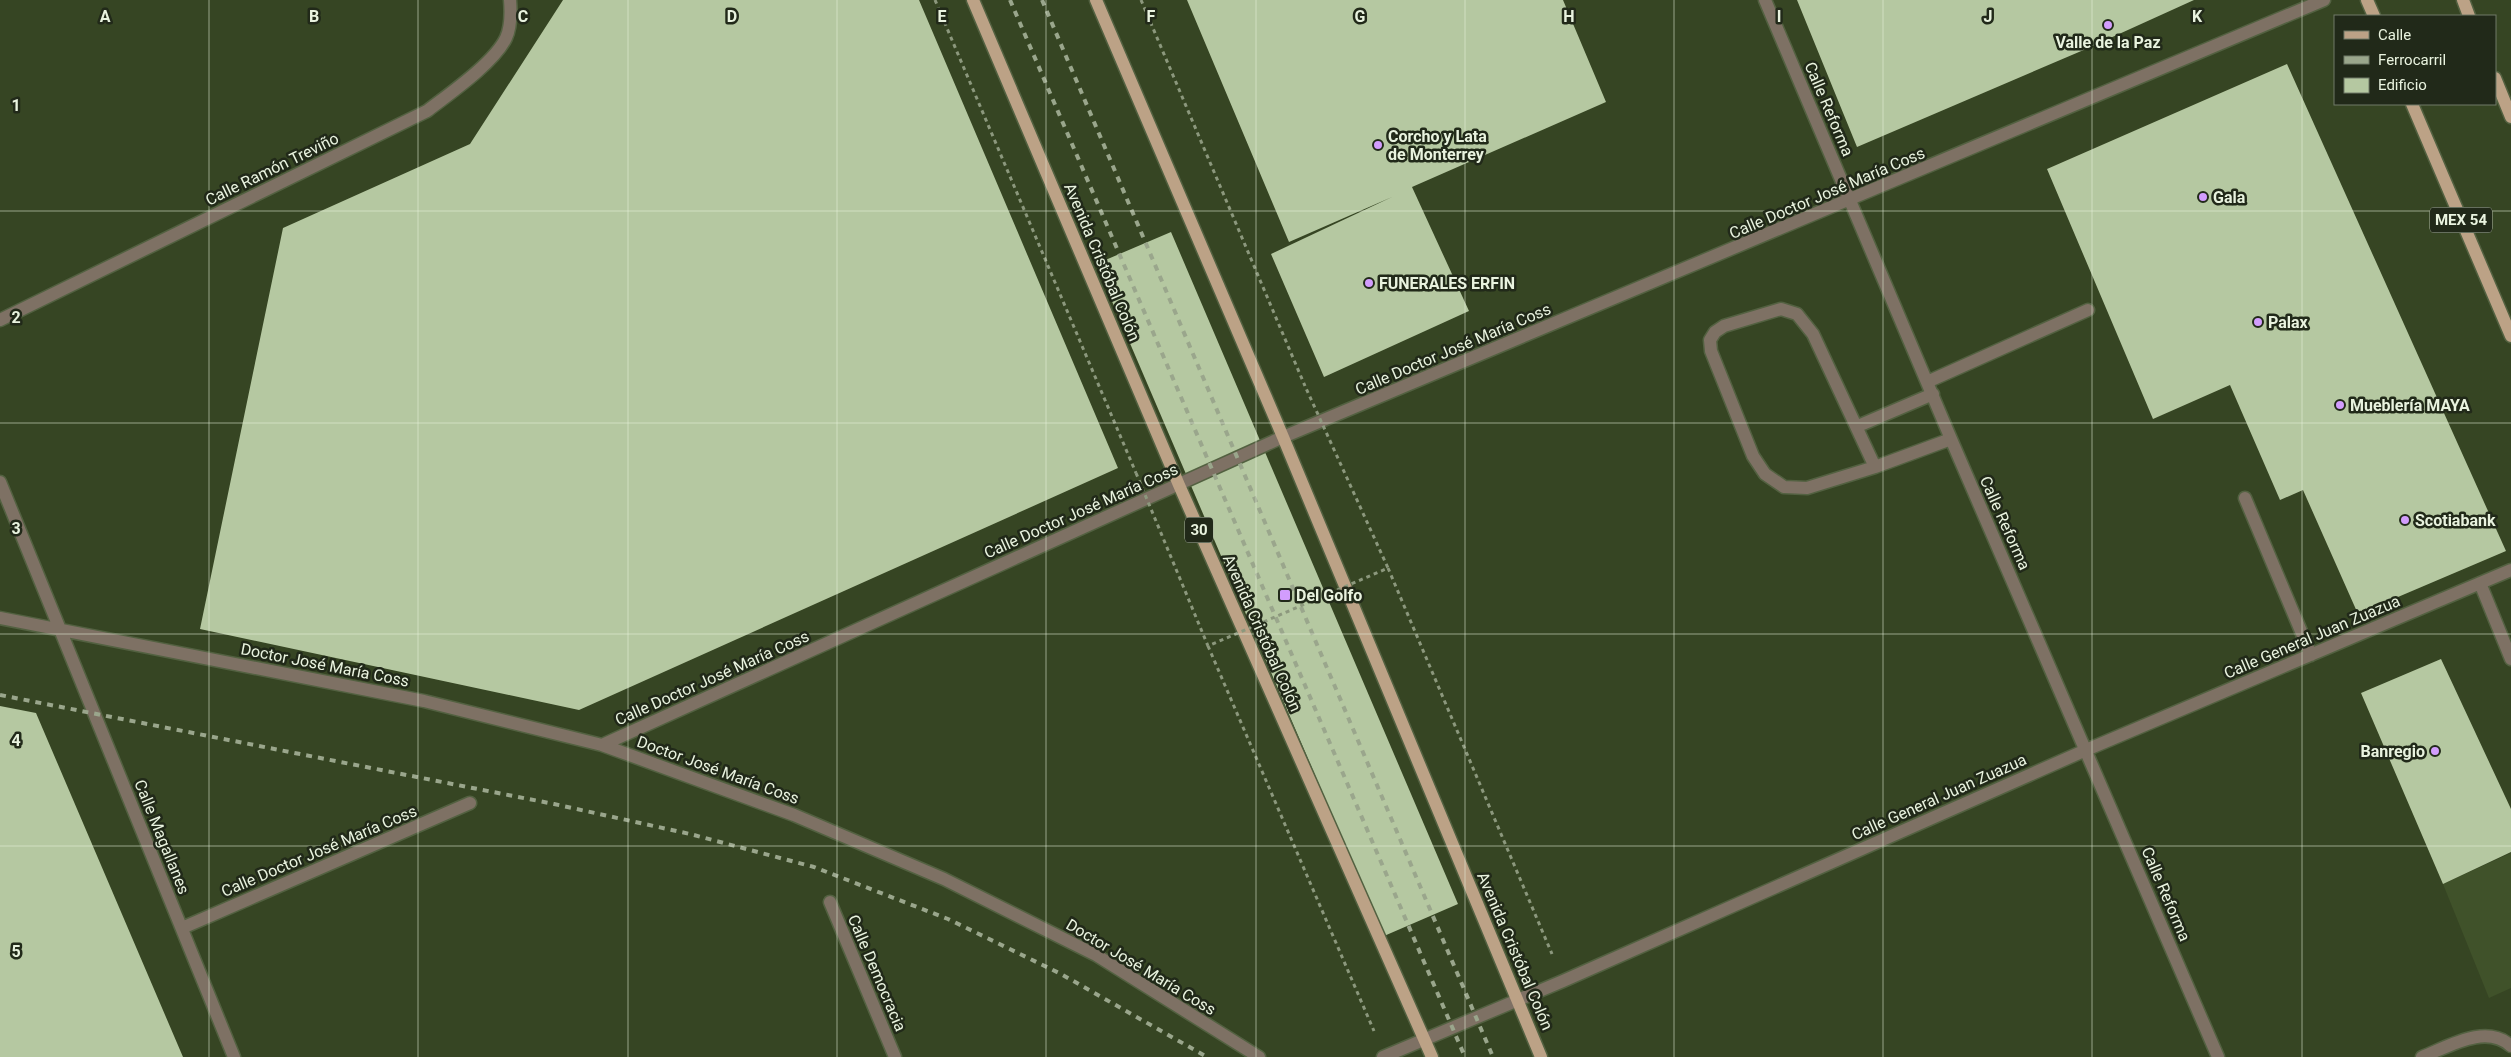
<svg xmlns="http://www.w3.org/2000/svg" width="2511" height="1057" font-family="Roboto,sans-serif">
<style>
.built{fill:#40522a}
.building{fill:#b5c8a1}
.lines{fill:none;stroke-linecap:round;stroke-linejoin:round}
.minor-casing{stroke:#536141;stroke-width:15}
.major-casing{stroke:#536141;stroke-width:15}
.path{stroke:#8c987d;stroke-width:3;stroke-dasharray:4 4;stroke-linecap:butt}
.minor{stroke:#7e7164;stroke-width:12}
.major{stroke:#bca286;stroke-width:12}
.rail{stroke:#9aa68c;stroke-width:4;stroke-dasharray:6 6;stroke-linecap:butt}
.path-bridge{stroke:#8c987d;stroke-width:3;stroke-dasharray:4 4;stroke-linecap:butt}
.grid{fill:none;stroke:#e9f3df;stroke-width:1;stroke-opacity:0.55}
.poi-dot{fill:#d29dfd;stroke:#212919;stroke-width:2}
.labels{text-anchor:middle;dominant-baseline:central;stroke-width:5;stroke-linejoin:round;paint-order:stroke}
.shield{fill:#212919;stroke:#adb6a4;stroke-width:1}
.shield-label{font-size:15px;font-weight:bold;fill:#e9f3df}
.poi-label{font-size:16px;font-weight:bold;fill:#e9f3df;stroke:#212919;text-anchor:start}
.street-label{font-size:16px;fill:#e9f3df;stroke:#212919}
.grid-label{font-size:16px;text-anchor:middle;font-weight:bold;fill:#e9f3df;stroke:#212919;stroke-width:5;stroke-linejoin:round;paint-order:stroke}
</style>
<rect width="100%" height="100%" fill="#364523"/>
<path class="built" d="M2511 853V988L2489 998 2443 884Z"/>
<path class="building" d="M563 0H919L1118 468 579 710 200 629 283 228 470 144Z
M1187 0H1563L1606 102 1412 187 1469 311 1324 377 1271 254 1392 197 1289 242Z
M1797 0H2194L2086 49 1857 147Z
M2287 64 2506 551 2358 614 2303 490 2280 500 2230 385 2153 419 2047 169Z
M1171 232 1458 904 1384 936 1096 264Z
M2441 659 2511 809V852L2443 884 2361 693Z
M0 706 36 713 183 1057H0Z"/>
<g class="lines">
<g class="minor-casing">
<path id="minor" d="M1765 0 1951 439 2218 1057
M0 320 427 111C449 94 494 63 506 38 511 27 511 12 510 0
M1927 382 2088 310
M1858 426 1933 394
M1875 467 1813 334 1797 314 1781 309 1724 326 1715 332 1710 340 1711 351 1753 456 1765 474 1784 487 1807 488 1875 467 1951 439
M0 482 234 1057
M2245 498 2311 655
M2480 583 2511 659
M0 618 424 701 602 745 794 815 944 879 1096 955 1259 1057
M602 745 1283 437 2324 0
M830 902 895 1057
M182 928 470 803
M1383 1057 1563 981 2086 750 2511 570
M2422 1057C2448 1047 2486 1023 2511 1046"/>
</g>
<g class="major-casing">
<path id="major" d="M973 0 1179 485 1432 1057
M1096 0 1283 437 1541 1057
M2367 0 2374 16
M2463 0 2469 16
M2495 78 2511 117
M2412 104 2511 336"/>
</g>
<path class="path" d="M935 0 1136 473
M1141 0 1305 386
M1388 568 1552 954
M1208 646 1374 1031"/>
<use href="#minor" class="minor"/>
<use href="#major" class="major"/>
<path class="rail" d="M1010 0 1465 1057
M1042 0 1493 1057
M0 695 554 804 690 834 814 867 948 919 1061 974 1207 1057"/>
<path class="path-bridge" d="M1136 473 1208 646 1388 568 1305 386"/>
</g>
<path class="grid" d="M209 0V1057M418 0V1057M628 0V1057M837 0V1057M1046 0V1057M1256 0V1057M1465 0V1057M1674 0V1057M1883 0V1057M2092 0V1057M2302 0V1057M0 211H2511M0 423H2511M0 634H2511M0 846H2511"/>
<g class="poi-dot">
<circle cx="2108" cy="25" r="5"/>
<circle cx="1378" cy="145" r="5"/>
<circle cx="2203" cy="197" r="5"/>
<circle cx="1369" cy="283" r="5"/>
<circle cx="2258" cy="322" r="5"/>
<circle cx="2340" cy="405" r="5"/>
<circle cx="2405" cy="520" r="5"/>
<rect x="1279" y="589" width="12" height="12" rx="2.5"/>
<circle cx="2435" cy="751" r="5"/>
</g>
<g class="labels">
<g class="shield">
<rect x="2430" y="207.5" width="62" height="25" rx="4"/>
<rect x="1185" y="517.5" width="28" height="25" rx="4"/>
</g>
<g class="shield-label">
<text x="2461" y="220">MEX 54</text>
<text x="1199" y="530">30</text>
</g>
<g class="poi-label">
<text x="2108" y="42" text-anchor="middle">Valle de la Paz</text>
<text x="1388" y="136">Corcho y Lata<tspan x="1388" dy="18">de Monterrey</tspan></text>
<text x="2213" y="197">Gala</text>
<text x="1379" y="283">FUNERALES ERFIN</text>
<text x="2268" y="322">Palax</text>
<text x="2350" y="405">Mueblería MAYA</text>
<text x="2415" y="520">Scotiabank</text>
<text x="1296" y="595">Del Golfo</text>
<text x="2425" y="751" text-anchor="end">Banregio</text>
</g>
<g class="street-label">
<text transform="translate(1829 109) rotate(67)">Calle Reforma</text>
<text transform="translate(272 169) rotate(-26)">Calle Ramón Treviño</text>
<text transform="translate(1827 193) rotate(-23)">Calle Doctor José María Coss</text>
<text transform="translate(1102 262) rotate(67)">Avenida Cristóbal Colón</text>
<text transform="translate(1453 349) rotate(-23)">Calle Doctor José María Coss</text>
<text transform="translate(1081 511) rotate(-24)">Calle Doctor José María Coss</text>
<text transform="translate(2005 523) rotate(66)">Calle Reforma</text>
<text transform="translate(1262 633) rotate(66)">Avenida Cristóbal Colón</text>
<text transform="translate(2312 637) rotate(-23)">Calle General Juan Zuazua</text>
<text transform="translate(325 665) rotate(11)">Doctor José María Coss</text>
<text transform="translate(712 678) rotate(-24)">Calle Doctor José María Coss</text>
<text transform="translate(718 770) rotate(20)">Doctor José María Coss</text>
<text transform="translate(1939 797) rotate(-24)">Calle General Juan Zuazua</text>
<text transform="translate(162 837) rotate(68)">Calle Magallanes</text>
<text transform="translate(319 851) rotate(-23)">Calle Doctor José María Coss</text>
<text transform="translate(2166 894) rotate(67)">Calle Reforma</text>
<text transform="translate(1515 951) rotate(67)">Avenida Cristóbal Colón</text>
<text transform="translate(1141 967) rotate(31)">Doctor José María Coss</text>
<text transform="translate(877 973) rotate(67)">Calle Democracia</text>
</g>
</g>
<g class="grid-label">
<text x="105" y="22">A</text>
<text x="314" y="22">B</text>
<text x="523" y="22">C</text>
<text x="732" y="22">D</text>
<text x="942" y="22">E</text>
<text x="1151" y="22">F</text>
<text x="1360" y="22">G</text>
<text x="1569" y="22">H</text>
<text x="1779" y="22">I</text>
<text x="1988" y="22">J</text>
<text x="2197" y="22">K</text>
<text x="16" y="111">1</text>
<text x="16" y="323">2</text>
<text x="16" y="534">3</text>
<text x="16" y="746">4</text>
<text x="16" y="957">5</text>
</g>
<rect x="2334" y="15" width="162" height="90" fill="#212919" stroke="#717a68"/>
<rect x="2344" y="31" width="25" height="8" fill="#bca286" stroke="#717a68"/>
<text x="2378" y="40" font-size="15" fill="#e9f3df">Calle</text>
<rect x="2344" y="56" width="25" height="8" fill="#9aa68c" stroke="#717a68"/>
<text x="2378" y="65" font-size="15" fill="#e9f3df">Ferrocarril</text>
<rect x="2344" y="78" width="25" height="15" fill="#b5c8a1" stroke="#717a68"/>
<text x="2378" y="90" font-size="15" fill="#e9f3df">Edificio</text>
</svg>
